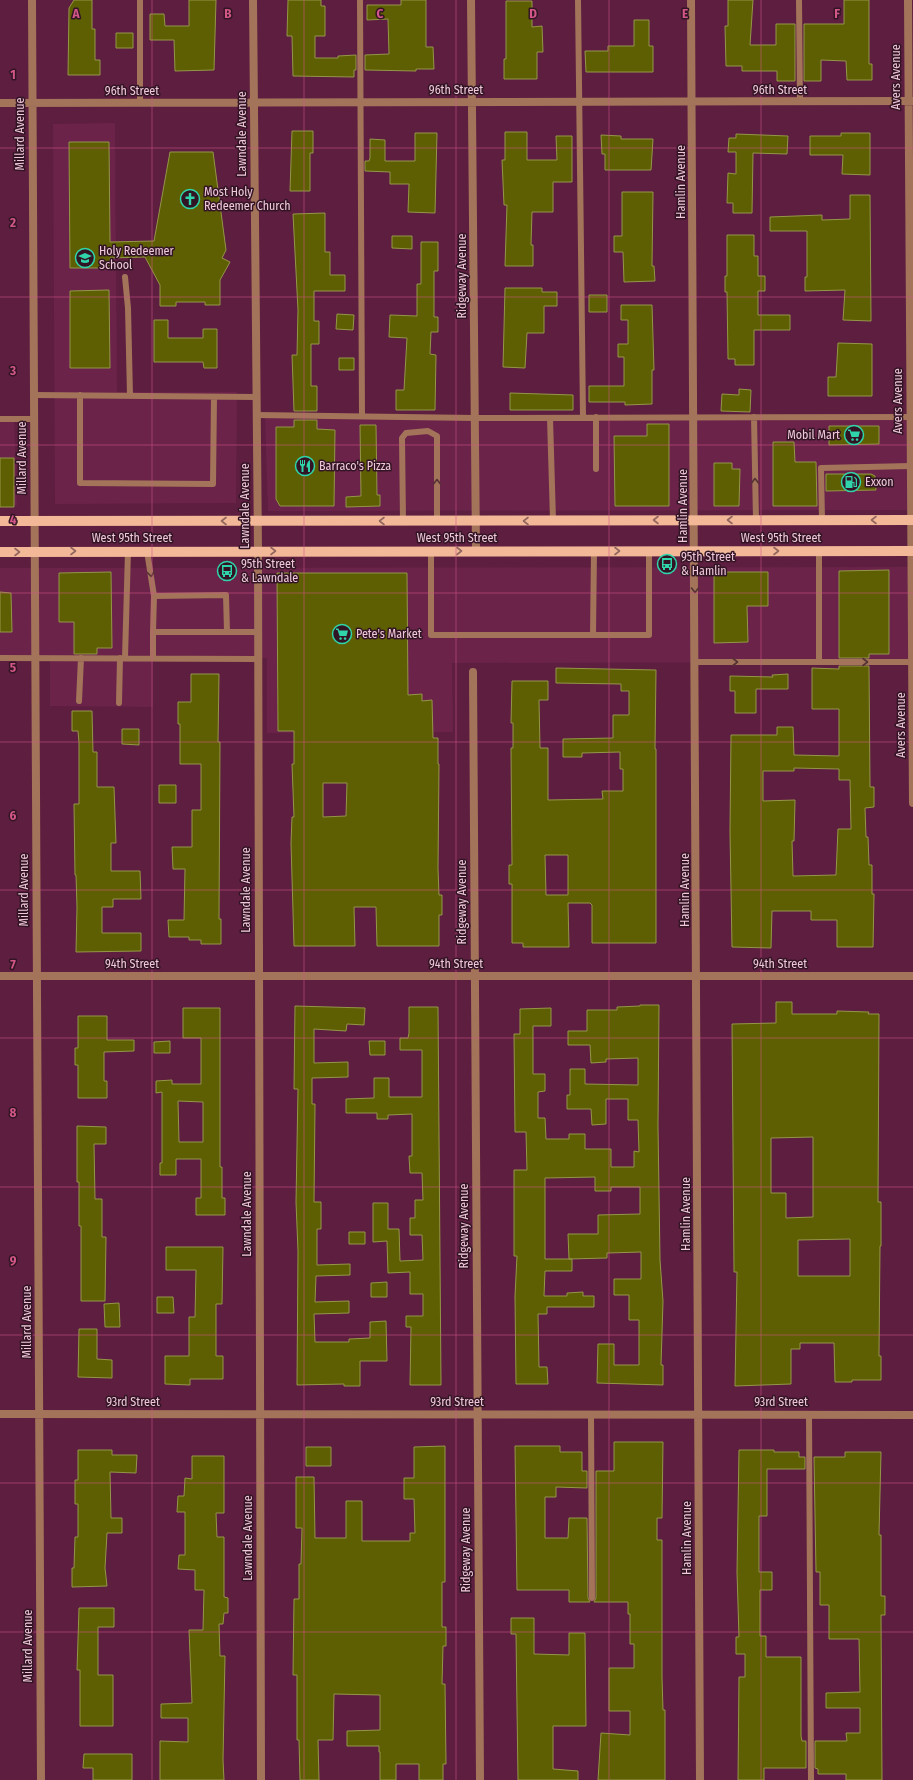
<svg xmlns="http://www.w3.org/2000/svg" width="913" height="1780" font-family="'Fira Sans Condensed',sans-serif">
<style>
.built{fill:#6b234a}
.building{fill:#5e5f02;stroke:#949648;fill-rule:evenodd}
.lines{fill:none;stroke-linecap:round;stroke-linejoin:round}
.service{stroke:#a3745a;stroke-width:6}
.minor{stroke:#a3745a;stroke-width:8}
.primary{stroke:#f2b898;stroke-width:10}
.oneway{stroke:#543234}
.oneway2{stroke:#92665e}
.grid{fill:none;stroke:#d25687;stroke-width:1;stroke-opacity:0.55}
.labels{text-anchor:middle;dominant-baseline:central;stroke-width:3;stroke-linejoin:round;paint-order:stroke}
.street-label{font-size:12px;fill:#f0c8da;stroke:#321524}
.poi-label{font-size:12px;fill:#f0c8da;stroke:#321524;text-anchor:start}
.grid-label{font-size:13px;text-anchor:middle;font-weight:bold;fill:#d25687;stroke:#321524;stroke-width:3;stroke-linejoin:round;paint-order:stroke}
</style>
<rect width="100%" height="100%" fill="#5e1e40"/>
<path class="built" d="M115 123 117 392H237L236 503 55 504 53 124Z
M265 415 913 417V510L268 511Z
M0 419H14L17 505H0Z
M913 567V662L452 663 453 732 267 733V658H153V707L50 706V658H0V568Z"/>
<path class="building" d="M74 0H92V29H95V60H100V75H68L69 8Z
M189 0H216L214 70 175 71 174 40H150V14H164L165 26H189Z
M288 0H321V6H325V36H315V58H338V56L356 55V70H354V77L293 76 292 36H287Z
M401 0H426V47H433L434 69H416V71L365 70V55L389 54 388 19 367 20V5H401Z
M728 0H753L750 45H776V24H795V81H777V71H742V66H726L725 26H728Z
M844 0H869V64H872V80H847L846 61 821 60V81H804V24H844Z
M506 1H532V27L542 26 543 52H537V79H504V59H506Z
M634 20H649V46H653V72H586L585 51H608V46H634Z
M116 33H133V48H116Z
M292 131H313V153H310V191H290Z
M505 132H527V160H557L556 136H572V182H553V212H532L531 245H533V266H505L507 205H504L502 160H505Z
M415 133H437L435 213 408 212 409 184H390V172L365 171V161H369L370 158V139L385 140V161H415Z
M841 133H870V175L842 174 843 155H810V136H841Z
M736 134 788 136 787 154 753 153 752 213H733V203H727L728 173 736 174V152H728L729 138H736Z
M601 135 621 136V139H653L651 170H605V154H602Z
M69 142H109L110 242 154 241 170 152H213L226 250 222 258 230 262 220 280V305H205V302H176V306H160V285L145 257 110 258V268H70Z
M622 192H653L652 266H654L655 281 624 282 623 252H614V236H622Z
M850 195H870L871 321 843 320 845 290 805 291V277H807V231H770V217L822 215V220L850 219Z
M325 213V252H330V275H345V291H314V321H319V344H311V386H317V411H294L292 355H297L298 310 293 214Z
M727 235H754V256H758V276H765V291H758V315H790V330H754V365H735V359H728L727 292H725V276H727Z
M392 236H412V249L392 248Z
M421 242H438V271H434V317H438V332H431L430 354 436 355 435 410H396V390H404L407 338 389 337 390 315 417 316V284H421Z
M505 288H542V292H557V306H544V333H527L525 368 503 367Z
M109 290 110 368H70V291Z
M589 295H607V312H589Z
M621 305H652L654 370H652V404L625 405V402H589V386H624V357H618V344H628V320H621Z
M337 314 354 315 353 330 336 329Z
M154 320H168V338H203V329H217V368H204L203 362H154Z
M838 343 872 344V396H828V377H836Z
M339 358H354V370H339Z
M739 389 751 390 750 412 721 411 722 394 739 395Z
M510 393 573 395V410H510Z
M294 420H317V429L335 430 334 506H280L276 499V427H294Z
M647 424H669V506H615L614 436H647Z
M360 425H376L377 495H380V506L346 507V497L361 496Z
M829 426H879V444L829 445Z
M773 442H794L795 462H816L817 506H773Z
M0 458H14V507H0Z
M714 463H732V469H740L739 506H714Z
M826 474H871L875 476 876 490 826 491Z
M889 570V654H869V658H839V571Z
M111 572 112 648H97V654H74V622H59V573Z
M714 572H768V606H747L748 642 714 643Z
M277 573H407L408 695 422 694V701L432 700 433 738H438V764H439L438 868 439 895H442V915H439V946H377L376 907H354L355 946H294L291 843 292 817H294L292 764H294V731H278ZM323 783H347L346 816 323 817Z
M0 592 11 593 12 632H0Z
M839 666H869L870 787H874V807L865 808 866 837H868L869 865H872V894H874L873 947H837V920H811V911H772L771 948 732 947 730 832 731 735H777V727H793L794 755 839 756V709H812V668L839 669ZM794 768 839 769V780H850L851 829H838L836 875 793 876 792 841H794L795 800 763 801V771H794Z
M556 668 656 670 655 749H656V943H592V905L590 903H568L569 947H523V943H512V884H509V865H512L511 748H513V723H511L512 681H548V700H539L540 748H548V800L603 799 602 791H623V769H620V752L582 753V757H563V739L613 738V715H629V691H621V684L556 683ZM545 855H568V895H546Z
M191 674H219L218 742H220L219 919H221V944H201V940H189V937H169L168 920H184L185 869H173L172 847H192V810H201V764H180V724H178V702H191Z
M788 674V689H756V713H735V691H730V676L773 677 772 675Z
M72 711H92L93 752H97V787H114L116 843H111V871H140L141 899H113V907H102V933H141V951L76 952 77 907 76 875H75L74 804H79V743L78 731H72Z
M122 729H139V745L122 744Z
M159 785H176V803H159Z
M776 1002H792V1014H837V1011L869 1012 868 1014H879L878 1202H881V1246H880L879 1356H881V1380H852V1382H835L834 1343H800V1349H791V1384L735 1386 737 1272H734L732 1024 776 1023ZM813 1137V1217L786 1218V1193H771V1138ZM850 1239V1276H798V1240Z
M640 1005H659L658 1126 660 1260 663 1301 661 1365H663V1385L597 1383 598 1344H614V1365H639V1320H629V1295H614V1279H641V1252L607 1253V1258L569 1259 568 1234H598V1215L640 1214V1187H611V1191H595V1177L545 1178V1259H572V1271H545L544 1296H567V1293L583 1292V1296H594V1307H547V1314H538L539 1367H547L548 1384H516L515 1296 517 1256H514V1170H527L526 1132H515L514 1034H520V1009L551 1008V1026H533V1074H545V1091L538 1092V1118H545L546 1139H569V1134H585V1149H611V1167H634V1151L639 1152 638 1120H628V1099H606V1124L592 1125 591 1109H567V1095H570V1069H585V1084L638 1085V1058L606 1059V1062L591 1063 590 1045H568V1031H587V1010H617V1007L640 1006Z
M295 1006 365 1008 364 1025 347 1024 346 1031 314 1029V1063L348 1062V1077L312 1078V1104H315L314 1202H321V1229H317V1265L350 1264V1275L316 1276 315 1302 349 1301V1313L314 1314 315 1342H349V1339L370 1338V1322L386 1321 387 1361H360V1386H344V1384L297 1385 298 1251 296 1202 298 1089H294Z
M409 1007H438L441 1385H410L411 1327H406V1316H423V1294H410V1272L388 1273 387 1241 373 1242V1203H388V1229H399L400 1261 423 1260 422 1235H410V1218H415V1200H423L422 1173H410L409 1156H412V1114L388 1115V1119H377V1113H346V1099L374 1098V1078H389V1097H422V1050H400V1038H408L409 1033Z
M183 1008H220V1167H222V1198H225V1215H196V1198H201V1159H176V1175H160V1163H162V1092L156 1093V1081L172 1080V1084H201V1038H183ZM178 1101 203 1102V1142H179Z
M78 1016H107V1040H134V1051L104 1052V1081H107V1098H78V1065H75V1048H78Z
M170 1041V1053H154V1042Z
M369 1041H385V1055H370Z
M77 1126 106 1127V1144H94L95 1199H102V1237H106L105 1301H81V1226H79V1182H77Z
M349 1232H365V1244H349Z
M166 1247H223L222 1304H216V1356H223V1379H190V1385L165 1384V1356H189V1317H195L196 1270H166Z
M387 1282V1297H371V1283Z
M157 1297H173L174 1313H157Z
M119 1303 120 1327H105L104 1304Z
M79 1329H97V1359L112 1360V1378L78 1377Z
M614 1442H663L662 1518H657V1540H662V1677L663 1710H665V1780H598L601 1733 630 1735V1711H609V1668H634V1644H630V1614H628V1602H594L596 1598V1471H614Z
M445 1446V1582H442V1627H446V1646H443L442 1684H445L446 1764H443V1780H419V1764H396V1780H380V1752H379V1746H347V1731L380 1730V1695L334 1694 333 1740H318L319 1780H300L299 1740H297V1675H293L294 1599H299V1564H301L302 1528H296V1477H314L315 1538H346V1501H362V1541H410V1533H415L414 1499H404V1478H414V1447Z
M515 1446H560V1452H582V1471H587V1488L556 1487V1497H545V1538H568L569 1518H587L588 1598 590 1602H569V1590H517Z
M306 1447H331V1466H306Z
M78 1450H112V1455H137L136 1473 110 1472 111 1518H122V1533H107L105 1568 107 1586 72 1587V1568H74L75 1537H78V1504H75V1480H78Z
M739 1450H774V1452H799V1457H805V1469H767V1516H759V1572H772V1590H760V1636H766V1657H801V1736L802 1741H806V1768H764V1780H738L739 1677H745V1654H736V1637H739L737 1572Z
M845 1452H881L879 1535H881V1596H885V1615H881L882 1780H846V1774H818V1769L815 1768V1741H847L846 1733H860V1708H826V1693L860 1692 859 1639H829V1605H820V1572H816L814 1457H845Z
M192 1456H224V1513H216L217 1537H224V1597L228 1598V1613H224L223 1624H219L220 1656H225L223 1760 224 1780H160V1741L188 1742V1718H161V1704L192 1703 189 1630H203L204 1590H195V1570L178 1569 179 1555H185V1512H177L178 1496H184L185 1478 192 1479Z
M79 1608H114V1627H98V1675H113V1726H80V1670H77Z
M511 1618H534V1654L569 1655V1633H585L586 1726H553V1769L578 1771V1780H518L516 1634H511Z
M84 1754H132V1780H93V1768H83Z"/>
<g class="lines">
<path class="service" d="M140 0V103
M360 0 362 415
M578 0 583 417
M799 0 800 102
M125 277 128 308 130 396
M34 395 256 397
M80 395V483L213 484 214 397
M256 415 475 418 913 417
M754 417 756 520
M550 418 553 520
M0 419H34
M596 469V417
M822 520 821 468 911 466
M403 521 402 438 406 433 428 431 437 436V521
M147 551 154 596 153 632H258
M431 551V635H649V551
M154 596 226 595 227 632
M153 632V658
M593 635 594 551
M0 658 258 659
M125 658 128 551
M696 662H913
M819 662V551
M79 701 81 658
M119 703 120 658
M591 1414 592 1598
M809 1414 811 1780"/>
<path class="minor" d="M32 0 41 1780
M253 0 258 551 261 1780
M471 0 476 551
M691 0 700 1780
M908 0 913 803
M0 103 913 101
M473 672 480 1780
M0 976H913
M0 1414 913 1415"/>
<path class="primary" d="M0 521 913 520
M0 552 913 551"/>
</g>
<defs><path id="oneway-chevron" d="M-2-3.5L2.5 0L-2 3.5" fill="none" stroke-width="1.6" stroke-linecap="round" stroke-linejoin="round"/></defs>
<g class="oneway">
<use href="#oneway-chevron" transform="translate(755 481) rotate(-91)"/>
<use href="#oneway-chevron" transform="translate(437 482) rotate(-90)"/>
<use href="#oneway-chevron" transform="translate(151 574) rotate(82)"/>
<use href="#oneway-chevron" transform="translate(695 590) rotate(90)"/>
<use href="#oneway-chevron" transform="translate(735 662)"/>
<use href="#oneway-chevron" transform="translate(865 662)"/>
</g>
<g class="oneway2">
<use href="#oneway-chevron" transform="translate(656 520) rotate(180)"/>
<use href="#oneway-chevron" transform="translate(730 520) rotate(180)"/>
<use href="#oneway-chevron" transform="translate(874 520) rotate(180)"/>
<use href="#oneway-chevron" transform="translate(224 521) rotate(180)"/>
<use href="#oneway-chevron" transform="translate(382 521) rotate(180)"/>
<use href="#oneway-chevron" transform="translate(526 521) rotate(180)"/>
<use href="#oneway-chevron" transform="translate(73 551)"/>
<use href="#oneway-chevron" transform="translate(273 551)"/>
<use href="#oneway-chevron" transform="translate(459 551)"/>
<use href="#oneway-chevron" transform="translate(617 551)"/>
<use href="#oneway-chevron" transform="translate(776 551)"/>
<use href="#oneway-chevron" transform="translate(17 552)"/>
</g>
<path class="grid" d="M152 0V1780M304 0V1780M456 0V1780M609 0V1780M761 0V1780M0 148H913M0 297H913M0 445H913M0 593H913M0 742H913M0 890H913M0 1038H913M0 1187H913M0 1335H913M0 1483H913M0 1632H913"/>
<defs>
<g id="church-ring" transform="scale(1)"><circle r="9.5" fill="#321524" stroke="#30d4aa" stroke-width="1.5"/><path d="M-1.2-6h2.4v3.5h3.3v2.4h-3.3V6h-2.4V-.1h-3.3v-2.4h3.3Z" fill="#30d4aa"/></g>
<g id="school-ring" transform="scale(1)"><circle r="9.5" fill="#321524" stroke="#30d4aa" stroke-width="1.5"/><path d="M0-5L7-2L0 1L-7-2ZM-4 1L0 2.5L4 1V4Q0 6-4 4Z" fill="#30d4aa"/></g>
<g id="supermarket-ring" transform="scale(1)"><circle r="9.5" fill="#321524" stroke="#30d4aa" stroke-width="1.5"/><path d="M-6-5.5h2.5l.6 2H6L4.5 2H-2.5L-4.4-4H-6ZM-1.5 3.2a1.3 1.3 0 1 0 .1 0ZM3 3.2a1.3 1.3 0 1 0 .1 0Z" fill="#30d4aa"/></g>
<g id="restaurant-ring" transform="scale(1)"><circle r="9.5" fill="#321524" stroke="#30d4aa" stroke-width="1.5"/><path d="M-5-6h1v4h1v-4h1v4h1v-4h1v5L-1.5 .5V6h-2V.5L-5-1ZM5-6V6H3V1.5H1.5Q1.5-4 5-6Z" fill="#30d4aa"/></g>
<g id="fuel-ring" transform="scale(1)"><circle r="9.5" fill="#321524" stroke="#30d4aa" stroke-width="1.5"/><path d="M-5.5-6h7V0h2V4h1.3V-2.5L3-4.5l.8-.8L6-3V5H2.5V1h-1V6h-7ZM-4.2-4.7v3.2H.2V-4.7Z" fill="#30d4aa"/></g>
<g id="bus-ring" transform="scale(1)"><circle r="9.5" fill="#321524" stroke="#30d4aa" stroke-width="1.5"/><path d="M-5-6H5V4H4V6H2V4H-2V6H-4V4H-5ZM-3.5-4V0h7V-4ZM-3.5 1.2v1.5H-2V1.2ZM2 1.2v1.5H3.5V1.2Z" fill="#30d4aa"/></g>
</defs>
<g fill-rule="evenodd">
<use href="#church-ring" x="190" y="199"/>
<use href="#school-ring" x="85" y="258"/>
<use href="#supermarket-ring" x="854" y="435"/>
<use href="#restaurant-ring" x="305" y="466"/>
<use href="#fuel-ring" x="851" y="482"/>
<use href="#bus-ring" x="667" y="564"/>
<use href="#bus-ring" x="227" y="571"/>
<use href="#supermarket-ring" x="342" y="634"/>
</g>
<g class="labels">
<g class="street-label">
<text transform="translate(896 77) rotate(-90)">Avers Avenue</text>
<text x="456" y="90">96th Street</text>
<text x="780" y="90">96th Street</text>
<text x="132" y="91">96th Street</text>
<text transform="translate(20 134) rotate(-90)">Millard Avenue</text>
<text transform="translate(242 134) rotate(-90)">Lawndale Avenue</text>
<text transform="translate(681 182) rotate(-90)">Hamlin Avenue</text>
<text transform="translate(462 276) rotate(-90)">Ridgeway Avenue</text>
<text transform="translate(898 401) rotate(-90)">Avers Avenue</text>
<text transform="translate(22 458) rotate(-90)">Millard Avenue</text>
<text transform="translate(245 506) rotate(-90)">Lawndale Avenue</text>
<text transform="translate(683 506) rotate(-90)">Hamlin Avenue</text>
<text x="132" y="538">West 95th Street</text>
<text x="457" y="538">West 95th Street</text>
<text x="781" y="538">West 95th Street</text>
<text transform="translate(901 725) rotate(-90)">Avers Avenue</text>
<text transform="translate(24 890) rotate(-90)">Millard Avenue</text>
<text transform="translate(246 890) rotate(-90)">Lawndale Avenue</text>
<text transform="translate(685 890) rotate(-90)">Hamlin Avenue</text>
<text transform="translate(462 902) rotate(-90)">Ridgeway Avenue</text>
<text x="132" y="964">94th Street</text>
<text x="456" y="964">94th Street</text>
<text x="780" y="964">94th Street</text>
<text transform="translate(247 1214) rotate(-90)">Lawndale Avenue</text>
<text transform="translate(686 1214) rotate(-90)">Hamlin Avenue</text>
<text transform="translate(464 1226) rotate(-90)">Ridgeway Avenue</text>
<text transform="translate(27 1322) rotate(-90)">Millard Avenue</text>
<text x="133" y="1402">93rd Street</text>
<text x="457" y="1402">93rd Street</text>
<text x="781" y="1402">93rd Street</text>
<text transform="translate(248 1538) rotate(-90)">Lawndale Avenue</text>
<text transform="translate(687 1538) rotate(-90)">Hamlin Avenue</text>
<text transform="translate(466 1550) rotate(-90)">Ridgeway Avenue</text>
<text transform="translate(28 1646) rotate(-90)">Millard Avenue</text>
</g>
<g class="poi-label">
<text x="204" y="192">Most Holy<tspan x="204" dy="14">Redeemer Church</tspan></text>
<text x="99" y="251">Holy Redeemer<tspan x="99" dy="14">School</tspan></text>
<text x="840" y="435" text-anchor="end">Mobil Mart</text>
<text x="319" y="466">Barraco's Pizza</text>
<text x="865" y="482">Exxon</text>
<text x="681" y="557">95th Street<tspan x="681" dy="14">&amp; Hamlin</tspan></text>
<text x="241" y="564">95th Street<tspan x="241" dy="14">&amp; Lawndale</tspan></text>
<text x="356" y="634">Pete's Market</text>
</g>
</g>
<g class="grid-label">
<text x="76" y="18">A</text>
<text x="228" y="18">B</text>
<text x="380" y="18">C</text>
<text x="533" y="18">D</text>
<text x="685" y="18">E</text>
<text x="837" y="18">F</text>
<text x="13" y="79">1</text>
<text x="13" y="227">2</text>
<text x="13" y="375">3</text>
<text x="13" y="524">4</text>
<text x="13" y="672">5</text>
<text x="13" y="820">6</text>
<text x="13" y="969">7</text>
<text x="13" y="1117">8</text>
<text x="13" y="1265">9</text>
</g>
</svg>
